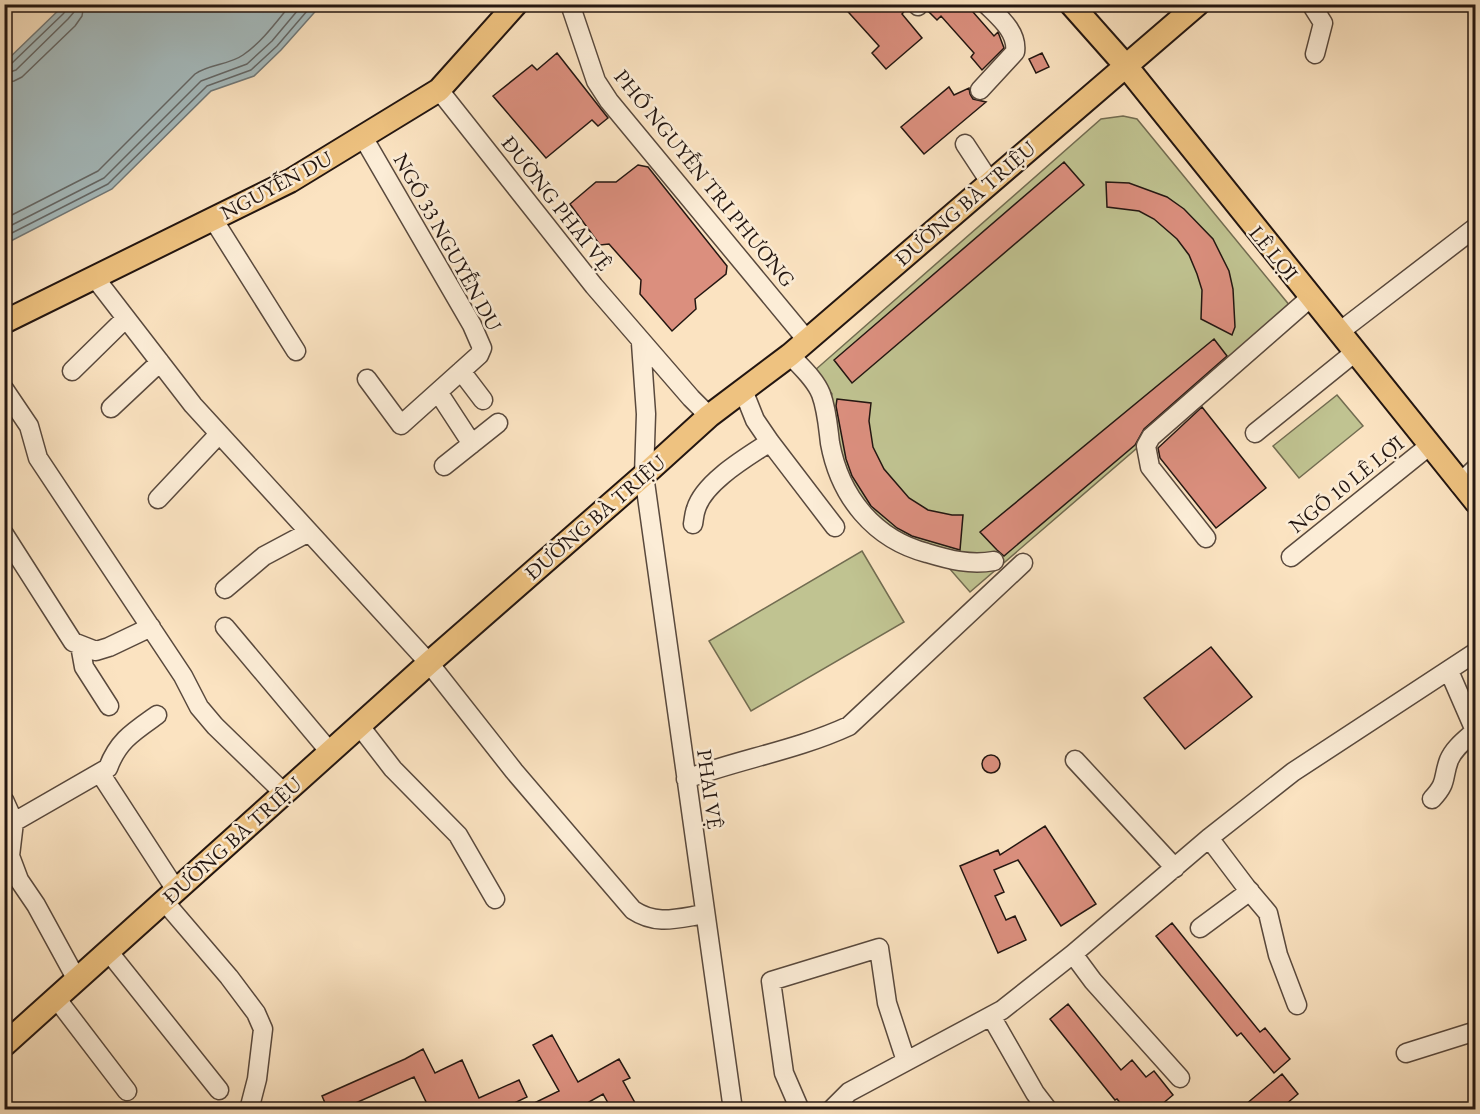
<svg xmlns="http://www.w3.org/2000/svg" width="1480" height="1114" font-family="'EB Garamond',serif">
<style>
.green{fill:#c0c391;stroke:#726c51;stroke-width:1.5}
.water{fill:#a5bbbe;stroke:#717979;stroke-width:1.5}
.lines{fill:none;stroke-linecap:round;stroke-linejoin:round}
.shore{stroke:#646868;stroke-width:1.5}
.building{fill:#db8f7e;stroke:#231611;stroke-width:1.5}
.minor-casing{stroke:#59493d;stroke-width:21}
.major-casing{stroke:#231611;stroke-width:26}
.minor{stroke:#fcedd7;stroke-width:18}
.major{stroke:#eec280;stroke-width:22}
.labels{text-anchor:middle;dominant-baseline:central;stroke-width:5;stroke-linejoin:round;paint-order:stroke}
.street-label{font-size:21px;fill:#231611;stroke:#fcedd7}
</style>
<rect width="100%" height="100%" fill="#fbe3c1"/>
<filter id="stains"><feTurbulence type="fractalNoise" baseFrequency=".00333" numOctaves="4"/><feColorMatrix values="0 0 0 0 .2 0 0 0 0 .09 0 0 0 0 .02 0 0 0 .5 -.17"/></filter>
<radialGradient id="worn" r=".72"><stop offset=".6" stop-color="#630" stop-opacity="0"/><stop offset="1" stop-color="#630" stop-opacity=".3"/></radialGradient>
<path class="green" d="M1123 116 1137 119 1295 312 970 592 949 568 875 536 821 433 832 394 814 371 1101 119Z
M1337 395 1363 426 1299 478 1273 446Z
M862 551 904 622 751 711 709 641Z"/>
<path class="water" d="M64 5V4L321 5 281 50 254 76 211 91 112 189 5 244V62Z"/>
<g class="lines">
<path class="shore" d="M4 66 11 64 63 14 67 9 68 4
M4 74 16 70 68 19 74 12 75 4
M4 83 14 81 22 77 75 26 82 16 84 4
M4 219 98 171 195 74C209 64 229 65 243 55 262 42 277 21 291 4
M4 229 104 178 201 81 247 64 272 41 303 4
M4 237 108 184 207 86 251 70 277 46 313 4"/>
</g>
<path class="building" d="M841 4H907V8L902 14 922 38 886 69 872 53 879 46Z
M930 4H966L994 36 998 32 1004 48 982 70 971 57 974 53 941 16 937 20 928 11Z
M557 53 608 118 598 126 592 120 546 158 493 96 532 65 537 70Z
M1042 53 1049 67 1036 73 1029 59Z
M949 87 954 95 969 88 970 94 973 99 986 102 924 154 901 127Z
M1064 162 1084 185 852 383 834 360Z
M638 165 648 167 727 266 726 274 695 299 696 309 672 331 640 294 641 280 609 244 600 245 570 204 596 182H616Z
M1106 182 1129 183 1167 197 1184 209 1213 239 1229 271 1233 289 1235 327 1232 335 1201 319 1202 290 1197 274 1189 255 1177 239 1154 219 1139 211 1107 207Z
M1214 339 1227 356 1144 429 1135 445 1004 556 997 550 980 532Z
M837 399 871 403 869 421 873 447 884 469 909 498 928 510 952 515H963L960 550 912 536 897 528 871 506 852 476 846 459 836 406Z
M1202 407 1266 488 1216 528 1160 458 1158 448Z
M1211 647 1252 697 1185 749 1144 698Z
M982 764a9 9 0 1 1 18 0a9 9 0 1 1-18 0Z
M1045 826 1096 904 1061 926 1018 860 994 870 1004 892 995 896 1006 920 1015 916 1026 940 998 953 960 866 998 850 1000 855Z
M1172 923 1260 1032 1265 1028 1290 1059 1274 1073 1241 1033 1237 1036 1156 936Z
M1068 1004 1121 1070 1132 1060 1146 1077 1154 1071 1173 1095 1155 1110H1126L1117 1099 1115 1100 1050 1019Z
M552 1035 578 1082 619 1059 630 1078 623 1081 639 1110H612L603 1094 575 1110H520L559 1091 533 1045Z
M423 1049 435 1073 462 1060 479 1098 519 1080 527 1097 500 1110H430L414 1077 340 1110H328L322 1096 405 1059Z
M1282 1074 1298 1094 1279 1110H1239Z"/>
<g class="lines">
<g class="minor-casing">
<path id="minor" d="M570 4 596 81 609 101 806 339
M1311 4 1323 23 1315 54
M918 6 919 4
M439 90 594 286 691 398 709 416
M980 90 1015 52C1018 32 999 17 986 4
M363 137 472 325 482 348 479 355 401 425 367 379
M965 144 990 182
M213 219 296 351
M95 278 193 405 429 663 514 771 633 910C657 926 678 918 705 914
M1338 333 1476 227
M641 343 646 414 644 475 733 1110
M790 355C801 367 815 379 821 394 827 410 828 427 830 443 840 497 874 539 927 553 950 560 970 565 994 561
M72 371 126 318
M461 371 483 400
M4 389 29 426 38 458 183 676 199 707 215 726 284 793
M743 390 755 420 770 442 835 527
M438 392 472 444
M111 408 160 362
M1255 433 1354 353
M444 466 498 423
M1459 484 1476 468
M158 499 219 434
M693 524C694 519 694 514 696 509 704 482 747 457 770 442
M4 534 73 642 96 651 109 647 151 627
M1206 538 1150 467 1146 446 1151 437 1310 298
M1291 557 1429 446
M225 589 264 556 309 532
M225 627 330 752
M80 645 84 667 109 706
M1449 671 1476 733
M359 725 393 769 458 835 495 899
M1075 760 1175 868
M100 773 176 890
M686 779C740 759 797 750 849 726L1023 563
M1432 799C1448 782 1442 779 1449 760 1454 748 1465 740 1475 731
M4 800 14 822 10 856 19 880 36 905 77 980
M14 822 108 768C118 741 133 732 157 715
M1209 838 1246 887 1268 913 1278 955 1297 1005
M164 901 229 977 256 1013 263 1029 257 1079 249 1110
M1200 928 1250 891
M108 951 219 1090
M1073 954 1093 981 1180 1078
M56 998 127 1091
M991 1016 1035 1093 1048 1110
M1406 1053 1476 1031
M800 1110 784 1073 771 981 879 948 887 1003 906 1061
M831 1110 849 1092 1002 1010 1073 954 1209 838 1293 772 1476 652"/>
</g>
<g class="major-casing">
<path id="major" d="M1071 4 1126 66 1476 502
M4 322 290 181 439 90 516 4
M4 1045 429 663 644 475 709 416 790 355 1198 4"/>
</g>
<use href="#minor" class="minor"/>
<use href="#major" class="major"/>
</g>
<g class="labels">
<g class="street-label">
<text transform="translate(705 178) rotate(51)">PHỐ NGUYỄN TRI PHƯƠNG</text>
<text transform="translate(276 185) rotate(-28)">NGUYỄN DU</text>
<text transform="translate(557 203) rotate(52)">ĐƯỜNG PHAI VỆ</text>
<text transform="translate(965 203) rotate(-41)">ĐƯỜNG BÀ TRIỆU</text>
<text transform="translate(448 242) rotate(61)">NGÕ 33 NGUYỄN DU</text>
<text transform="translate(1274 253) rotate(51)">LÊ LỢI</text>
<text transform="translate(1346 484) rotate(-39)">NGÕ 10 LÊ LỢI</text>
<text transform="translate(595 517) rotate(-41)">ĐƯỜNG BÀ TRIỆU</text>
<text transform="translate(710 789) rotate(82)">PHAI VỆ</text>
<text transform="translate(232 840) rotate(-42)">ĐƯỜNG BÀ TRIỆU</text>
</g>
</g>
<rect width="1480" height="1114" fill="none" stroke="#fbe3c1" stroke-width="24"/>
<rect x="6" y="6" width="1468" height="1102" fill="none" stroke="#231611" stroke-width="3"/>
<rect x="12" y="12" width="1456" height="1090" fill="none" stroke="#231611" stroke-width="1.5"/>
<rect width="100%" height="100%" filter="url(#stains)"/>
<rect width="100%" height="100%" fill="url(#worn)"/>
</svg>
